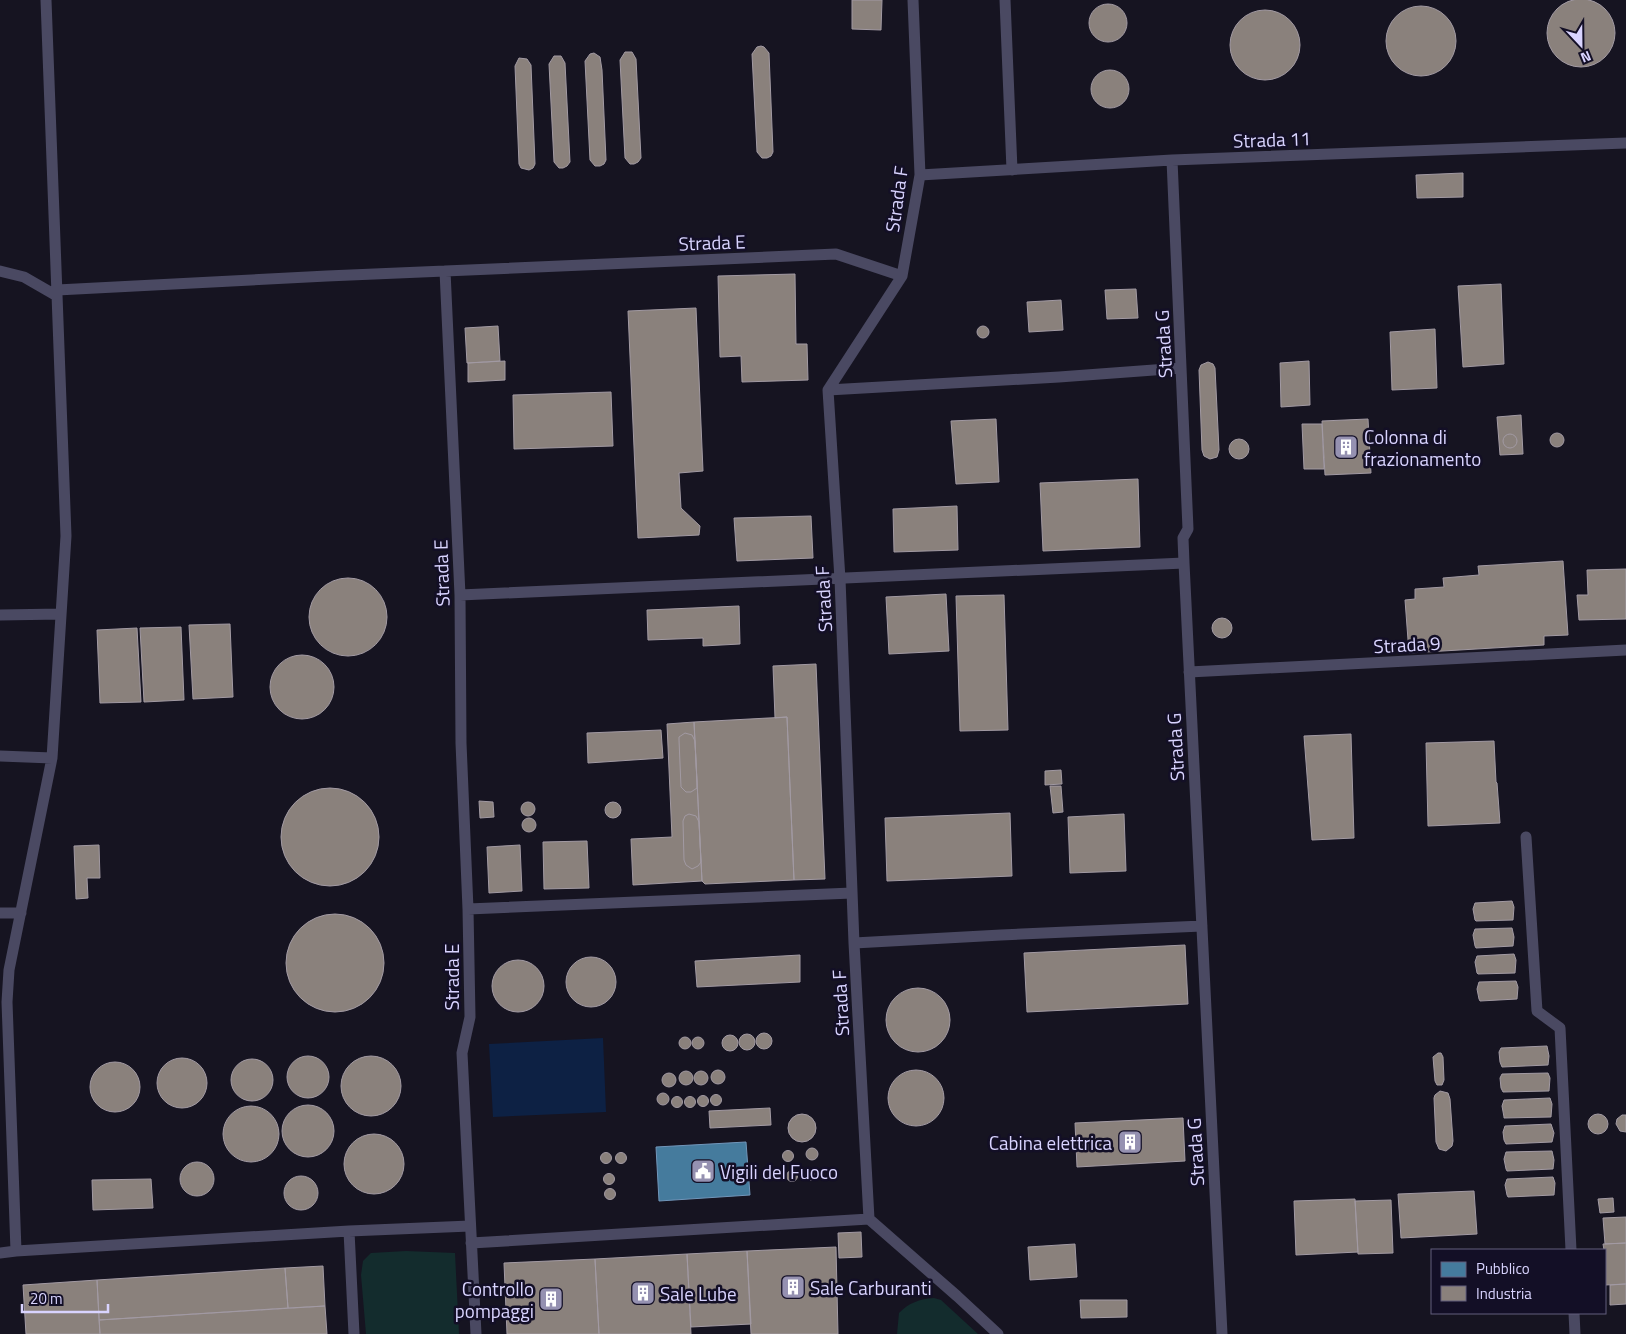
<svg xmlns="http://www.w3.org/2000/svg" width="1626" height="1334" font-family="'Titillium Web',sans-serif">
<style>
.green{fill:#132c2d}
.water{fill:#0d2144}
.public{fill:#457b9d;stroke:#7196ba}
.industry{fill:#8a817c;stroke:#a29aa3}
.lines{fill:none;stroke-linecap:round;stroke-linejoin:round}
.service{stroke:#4a4962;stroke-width:11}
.labels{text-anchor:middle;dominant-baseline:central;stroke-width:5;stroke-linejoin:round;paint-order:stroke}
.street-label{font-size:19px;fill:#d9d4ff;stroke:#130f26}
.poi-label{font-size:19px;fill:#d9d4ff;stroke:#130f26;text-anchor:start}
</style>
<rect width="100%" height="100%" fill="#161421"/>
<path class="green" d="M406 1251 455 1253 459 1334H366L361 1275 363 1261 371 1253Z
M934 1298 941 1300 978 1334H897L899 1313C909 1303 919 1299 934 1298Z"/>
<path class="water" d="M603 1038 606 1112 493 1117 489 1044Z"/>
<path class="public" d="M746 1142 750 1195 659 1201 656 1147Z"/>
<path class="industry" d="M1547 33a34 34 0 1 1 68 0a34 34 0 1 1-68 0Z
M852 0H882L881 30 852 29Z
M1089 23a19 19 0 1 1 38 0a19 19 0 1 1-38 0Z
M1386 41a35 35 0 1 1 70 0a35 35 0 1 1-70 0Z
M1230 45a35 35 0 1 1 70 0a35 35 0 1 1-70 0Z
M761 46 764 47 769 53 773 152 771 156 767 158H762L757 152 752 54 757 47Z
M625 52H632L636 59 641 158 638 162 634 164H630L625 158 620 60Z
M594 53 600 57 602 70 606 160 604 164 600 166H595L590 160 585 61 590 54Z
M554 56H561L565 63 570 162 567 166 563 168H559L554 162 549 64Z
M519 58 527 59 531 65 535 164 533 168 529 170 521 168 519 164 515 66Z
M1091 89a19 19 0 1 1 38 0a19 19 0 1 1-38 0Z
M1463 173V197L1417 198 1416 175Z
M795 274 796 344H807L808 380 742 382 741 356 720 357 718 276Z
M1501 284 1504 364 1463 367 1458 286Z
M1136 289 1138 318 1107 319 1105 290Z
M1061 300 1063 330 1029 332 1027 302Z
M696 308 703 471 679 473 681 508 700 526 699 535 638 538 628 311Z
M977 332a6 6 0 1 1 12 0a6 6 0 1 1-12 0Z
M498 326 500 361 467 363 465 328Z
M1435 329 1437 388 1392 390 1390 332Z
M505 361V380L468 382V363Z
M1309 361 1310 405 1281 407 1280 363Z
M1208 362 1213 364 1215 368 1219 450 1217 457 1210 459 1204 456 1202 450 1199 370 1201 365Z
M611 392 613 446 514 449 513 395Z
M1521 415 1523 454 1500 455 1497 417Z
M996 419 999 482 956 484 951 421Z
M1368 419 1371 473 1325 475 1322 421Z
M1302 424H1322L1324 469H1304Z
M1550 440a7 7 0 1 1 14 0a7 7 0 1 1-14 0Z
M1503 441a7 7 0 1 1 14 0a7 7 0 1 1-14 0Z
M1335 447a11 11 0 1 1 22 0a11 11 0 1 1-22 0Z
M1229 449a10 10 0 1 1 20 0a10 10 0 1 1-20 0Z
M1138 479 1140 547 1043 551 1040 483Z
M957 506 958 550 894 552 893 509Z
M811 516 813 558 737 561 734 518Z
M1563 561 1568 635 1544 636V645L1409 653 1405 600 1415 599V589L1444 587 1443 578 1479 575 1478 566Z
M1626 569V619L1579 620 1577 595H1588L1587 570Z
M309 617a39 39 0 1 1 78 0a39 39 0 1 1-78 0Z
M946 594 949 651 889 654 886 597Z
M1004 595 1008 730 960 731 956 596Z
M739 606 740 644 703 646V638L648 640 647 610Z
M1212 628a10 10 0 1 1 20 0a10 10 0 1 1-20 0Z
M230 624 233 697 193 699 189 625Z
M181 627 184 700 144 702 140 628Z
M137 628 141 702 100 703 97 630Z
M270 687a32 32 0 1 1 64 0a32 32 0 1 1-64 0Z
M816 664 825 879 794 880 787 717 775 718 773 666Z
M787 717 794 880 705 884 702 881 694 722Z
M694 722 702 881 633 885 631 839 672 837 667 724Z
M661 730 663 758 588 763 587 733Z
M685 733 692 735 695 741 697 783V788L691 792H686L681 787 679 740V737Z
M1351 734 1354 838 1312 840 1304 736Z
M1494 741 1496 782 1497 783 1500 823 1428 826 1426 743Z
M1061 770 1062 784 1045 785V771Z
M1050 786H1061L1063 812 1053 813Z
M281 837a49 49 0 1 1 98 0a49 49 0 1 1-98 0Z
M479 801 493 802 494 817 480 818Z
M521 809a7 7 0 1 1 14 0a7 7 0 1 1-14 0Z
M605 810a8 8 0 1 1 16 0a8 8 0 1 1-16 0Z
M1010 813 1012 876 887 881 885 818Z
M689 814 696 816 699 822 701 862 698 866 692 869 686 865 684 860 683 821 685 816Z
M1124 814 1126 871 1070 873 1068 817Z
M522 825a7 7 0 1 1 14 0a7 7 0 1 1-14 0Z
M587 841 589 888 544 889 543 842Z
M99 845 100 878H87L88 898 76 899 74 846Z
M520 845 522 891 489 893 487 847Z
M1512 901 1514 907 1513 920 1476 921 1475 920 1473 909 1475 903Z
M286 963a49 49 0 1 1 98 0a49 49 0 1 1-98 0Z
M1512 928 1514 937 1513 946 1476 948 1475 946 1473 935 1475 929Z
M1185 945 1188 1004 1027 1012 1024 953Z
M1514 954 1516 960 1515 973 1478 974 1477 973 1475 962 1477 956Z
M800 955V982L697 987 695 961Z
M566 982a25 25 0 1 1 50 0a25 25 0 1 1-50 0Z
M492 986a26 26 0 1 1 52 0a26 26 0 1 1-52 0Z
M1516 981 1518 987 1517 999 1480 1001 1479 999 1477 989 1479 982Z
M886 1020a32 32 0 1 1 64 0a32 32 0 1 1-64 0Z
M756 1041a8 8 0 1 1 16 0a8 8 0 1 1-16 0Z
M739 1042a8 8 0 1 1 16 0a8 8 0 1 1-16 0Z
M722 1043a8 8 0 1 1 16 0a8 8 0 1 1-16 0Z
M679 1043a6 6 0 1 1 12 0a6 6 0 1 1-12 0Z
M692 1043a6 6 0 1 1 12 0a6 6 0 1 1-12 0Z
M1547 1046 1549 1056 1548 1065 1502 1067 1500 1062 1499 1052 1501 1048Z
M1438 1053H1441L1443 1057 1444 1080 1442 1085H1437L1435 1081 1433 1057Z
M341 1086a30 30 0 1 1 60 0a30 30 0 1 1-60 0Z
M287 1077a21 21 0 1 1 42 0a21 21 0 1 1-42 0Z
M157 1083a25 25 0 1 1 50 0a25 25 0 1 1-50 0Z
M231 1080a21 21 0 1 1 42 0a21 21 0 1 1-42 0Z
M90 1087a25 25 0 1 1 50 0a25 25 0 1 1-50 0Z
M711 1077a7 7 0 1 1 14 0a7 7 0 1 1-14 0Z
M888 1098a28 28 0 1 1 56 0a28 28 0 1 1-56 0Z
M679 1078a7 7 0 1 1 14 0a7 7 0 1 1-14 0Z
M694 1078a7 7 0 1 1 14 0a7 7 0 1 1-14 0Z
M1548 1073 1550 1078 1549 1091 1503 1092 1501 1088 1500 1078 1502 1074Z
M662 1080a7 7 0 1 1 14 0a7 7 0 1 1-14 0Z
M1440 1091 1448 1093 1450 1099 1453 1141 1452 1146 1446 1151 1439 1149 1436 1142 1434 1098 1435 1095Z
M657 1099a6 6 0 1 1 12 0a6 6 0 1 1-12 0Z
M710.5 1100a5.5 5.5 0 1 1 11 0a5.5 5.5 0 1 1-11 0Z
M697.5 1101a5.5 5.5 0 1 1 11 0a5.5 5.5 0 1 1-11 0Z
M684.5 1102a5.5 5.5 0 1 1 11 0a5.5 5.5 0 1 1-11 0Z
M671.5 1102a5.5 5.5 0 1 1 11 0a5.5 5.5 0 1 1-11 0Z
M1550 1098 1552 1104 1551 1117 1504 1118V1117L1502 1106 1504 1100Z
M282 1131a26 26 0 1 1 52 0a26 26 0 1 1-52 0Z
M223 1134a28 28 0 1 1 56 0a28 28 0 1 1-56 0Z
M770 1108 771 1125 710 1128 709 1111Z
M1588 1124a10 10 0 1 1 20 0a10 10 0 1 1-20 0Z
M788 1128a14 14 0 1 1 28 0a14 14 0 1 1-28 0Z
M1622 1115H1626V1132L1620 1131 1616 1124 1617 1119Z
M1183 1118 1185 1161 1077 1167 1075 1123Z
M1551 1124 1554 1133 1552 1142 1506 1144 1504 1140 1503 1132 1505 1126Z
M344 1164a30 30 0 1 1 60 0a30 30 0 1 1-60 0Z
M806 1154a6 6 0 1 1 12 0a6 6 0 1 1-12 0Z
M782.5 1156a5.5 5.5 0 1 1 11 0a5.5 5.5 0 1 1-11 0Z
M1552 1151 1554 1160 1553 1169 1507 1171 1506 1169 1504 1159 1506 1152Z
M600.5 1158a5.5 5.5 0 1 1 11 0a5.5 5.5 0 1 1-11 0Z
M615.5 1158a5.5 5.5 0 1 1 11 0a5.5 5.5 0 1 1-11 0Z
M180 1179a17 17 0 1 1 34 0a17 17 0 1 1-34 0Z
M804.5 1175a5.5 5.5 0 1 1 11 0a5.5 5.5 0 1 1-11 0Z
M786.5 1176a5.5 5.5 0 1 1 11 0a5.5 5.5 0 1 1-11 0Z
M603.5 1179a5.5 5.5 0 1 1 11 0a5.5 5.5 0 1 1-11 0Z
M284 1193a17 17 0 1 1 34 0a17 17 0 1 1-34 0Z
M1553 1177 1555 1183 1554 1195 1508 1197 1507 1195 1505 1185 1507 1179Z
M151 1179 153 1208 93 1210 92 1180Z
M604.5 1194a5.5 5.5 0 1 1 11 0a5.5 5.5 0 1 1-11 0Z
M1474 1191 1477 1234 1401 1238 1398 1194Z
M1613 1198 1614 1212 1600 1213 1598 1199Z
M1355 1199 1358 1252 1296 1255 1294 1201Z
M1391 1200 1393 1253 1358 1254 1355 1201Z
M1626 1217V1243L1605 1244 1603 1218Z
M861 1232 862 1257 839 1258 838 1233Z
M1626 1243V1284L1605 1285V1250H1604L1603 1244Z
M1075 1244 1077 1277 1030 1280 1028 1247Z
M836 1247 838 1334H751L747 1251Z
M747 1251 751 1324 691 1327 687 1254Z
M687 1254 691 1334H599L595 1259Z
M595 1259 599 1334H507L504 1263Z
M323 1266 325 1306 288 1308 285 1268Z
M285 1268 288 1308 99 1320 97 1280Z
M97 1280 100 1334H26L23 1285Z
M1626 1284V1304L1610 1305V1285Z
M1080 1300H1127V1317L1081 1318Z
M325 1306 327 1334H100L99 1320Z"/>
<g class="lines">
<path class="service" d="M1005 0 1012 170
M1172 160 1188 529 1183 538 1184 563 1222 1334
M920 175 1172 160 1626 143
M0 271 24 277 57 296
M57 290 327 276 445 271
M828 390 1059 377 1181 368
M460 595 1184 563
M0 615 61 614
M1189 672 1626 650
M0 756 52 758
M1526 837 1537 1011 1560 1028 1571 1250
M468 909 852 893
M0 913H21
M854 943 1001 935 1202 926
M869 1219 854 943 840 579 828 390 902 276 920 175 913 0
M349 1231 354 1334
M471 1243 869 1219 957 1296 998 1334
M16 1251 349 1231 470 1226
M0 1253 16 1251 7 1002 9 970 52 758 66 536 46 0
M1574 1313 1575 1334
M476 1334 462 1053 470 1017 468 909 461 743 460 595 445 271 836 254 902 276"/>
</g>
<defs>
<g id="building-square" transform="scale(1.25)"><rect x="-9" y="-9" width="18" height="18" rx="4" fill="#9591b1" stroke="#130f26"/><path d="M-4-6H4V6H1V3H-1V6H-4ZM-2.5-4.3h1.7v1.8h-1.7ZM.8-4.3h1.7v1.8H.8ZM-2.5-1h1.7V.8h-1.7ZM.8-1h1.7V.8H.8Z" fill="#fff"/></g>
<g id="civic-square" transform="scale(1.25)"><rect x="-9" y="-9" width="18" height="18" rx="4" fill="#9591b1" stroke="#130f26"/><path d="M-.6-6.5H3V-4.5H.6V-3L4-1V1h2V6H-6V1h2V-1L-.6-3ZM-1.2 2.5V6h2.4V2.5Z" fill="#fff"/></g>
</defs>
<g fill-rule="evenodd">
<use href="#building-square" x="1346" y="447"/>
<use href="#building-square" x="1130" y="1142"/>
<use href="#civic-square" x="703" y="1171"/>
<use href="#building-square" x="793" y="1287"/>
<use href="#building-square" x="643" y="1293"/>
<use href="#building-square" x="551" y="1299"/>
</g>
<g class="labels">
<g class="street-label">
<text transform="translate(1272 139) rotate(-2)">Strada 11</text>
<text transform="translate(896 199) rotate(-82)">Strada F</text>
<text transform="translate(712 242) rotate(-2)">Strada E</text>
<text transform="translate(1163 344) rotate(-93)">Strada G</text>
<text transform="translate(441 573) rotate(-92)">Strada E</text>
<text transform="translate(823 599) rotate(-93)">Strada F</text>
<text transform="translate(1407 644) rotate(-3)">Strada 9</text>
<text transform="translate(1175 747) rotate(-93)">Strada G</text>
<text transform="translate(451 977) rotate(-90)">Strada E</text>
<text transform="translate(840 1003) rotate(-93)">Strada F</text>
<text transform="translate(1195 1152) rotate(-93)">Strada G</text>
</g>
<g class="poi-label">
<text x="1364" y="436">Colonna di<tspan x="1364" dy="22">frazionamento</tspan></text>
<text x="1112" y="1142" text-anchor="end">Cabina elettrica</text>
<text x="720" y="1171">Vigili del Fuoco</text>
<text x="810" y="1287">Sale Carburanti</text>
<text x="534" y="1288" text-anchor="end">Controllo<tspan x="534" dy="22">pompaggi</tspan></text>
<text x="660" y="1293">Sale Lube</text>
</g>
</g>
<rect x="1431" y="1249" width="175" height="65" fill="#130f26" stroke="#625e7d"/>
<rect x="1441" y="1262" width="25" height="15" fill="#457b9d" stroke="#625e7d"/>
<text x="1476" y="1274" font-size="15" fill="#d9d4ff">Pubblico</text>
<rect x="1441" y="1286" width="25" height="15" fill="#8a817c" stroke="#625e7d"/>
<text x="1476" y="1299" font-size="15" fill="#d9d4ff">Industria</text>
<g transform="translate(1581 45) rotate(158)" stroke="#130f26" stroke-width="4" paint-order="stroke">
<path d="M0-4L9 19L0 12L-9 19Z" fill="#d9d4ff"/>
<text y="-8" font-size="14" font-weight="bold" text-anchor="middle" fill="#d9d4ff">N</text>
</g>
<path d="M22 1304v8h86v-8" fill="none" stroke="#d9d4ff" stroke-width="2.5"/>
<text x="30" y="1304" font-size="15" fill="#d9d4ff" stroke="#130f26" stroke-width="4" paint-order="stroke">20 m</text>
</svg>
